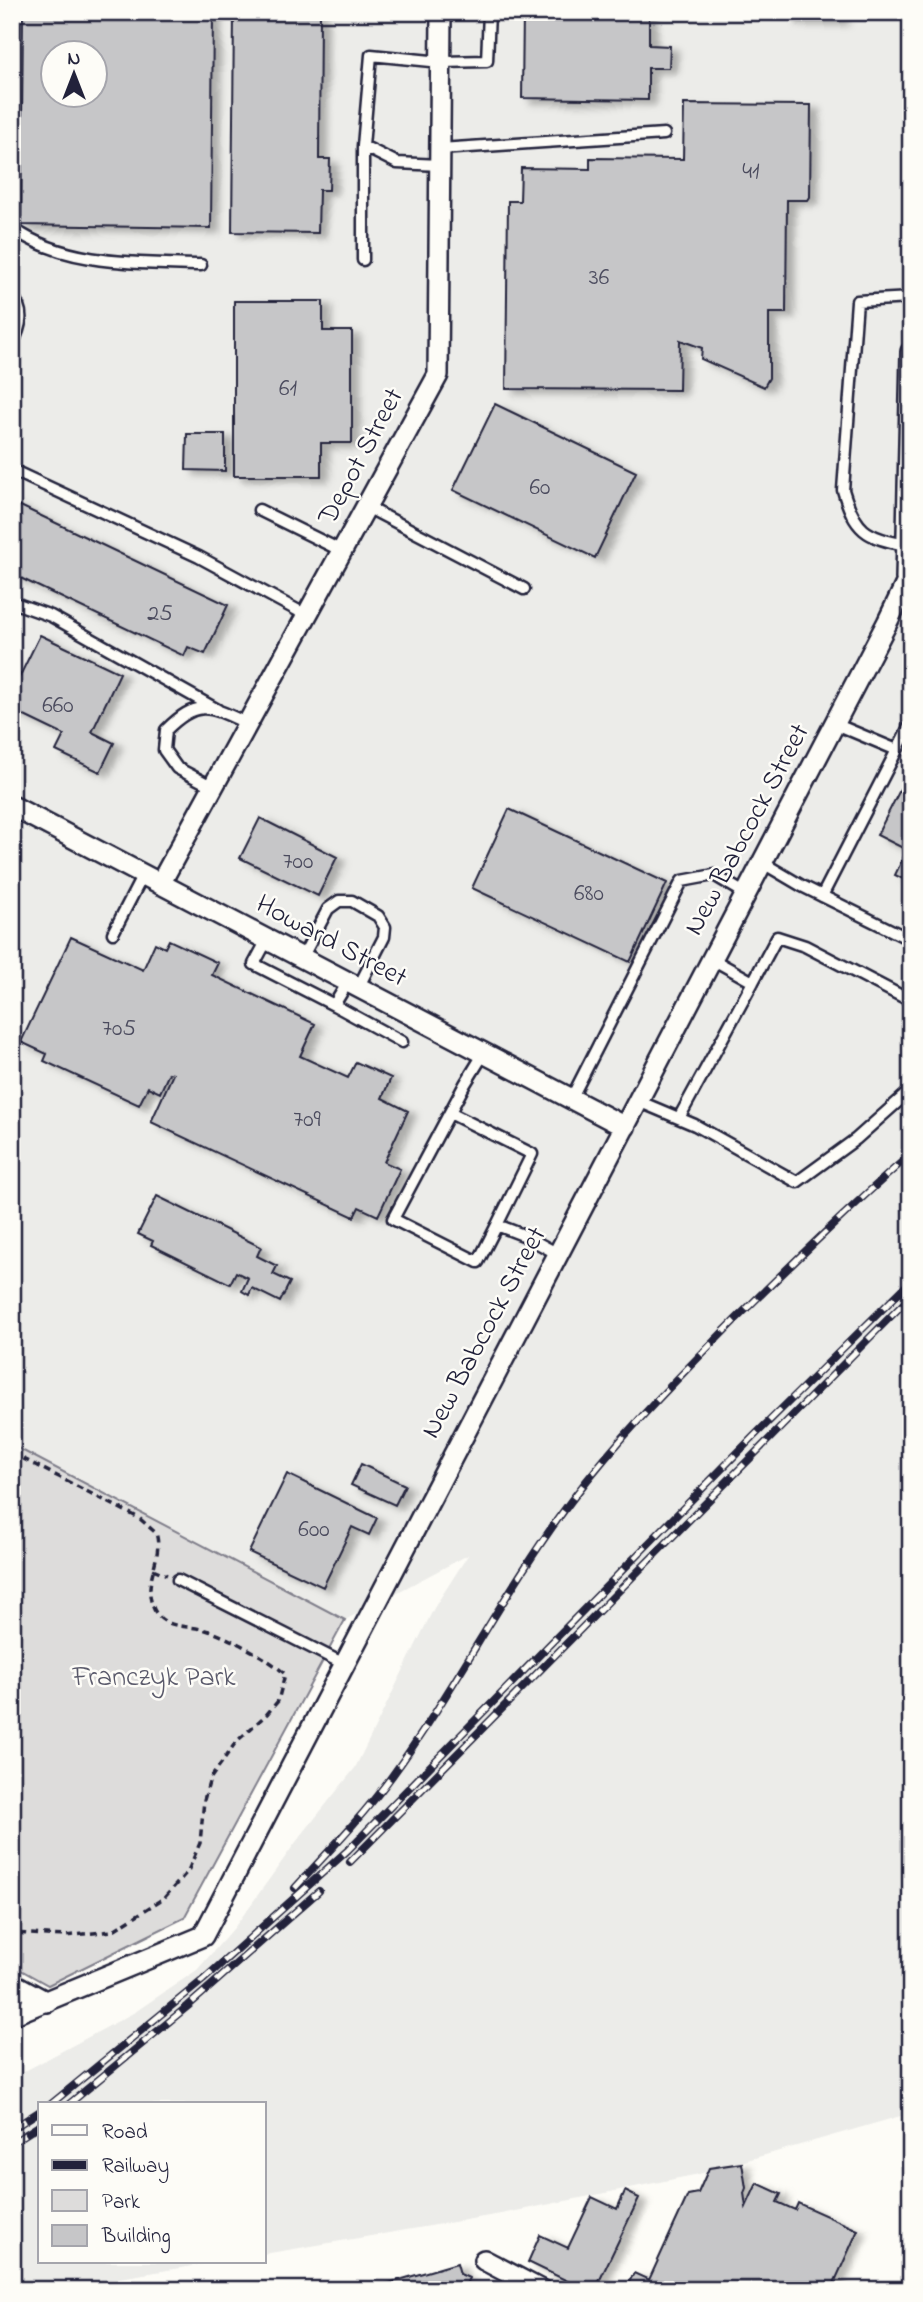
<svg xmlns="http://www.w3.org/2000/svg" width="923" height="2302" font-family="'Indie Flower',sans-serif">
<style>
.built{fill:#ecece9;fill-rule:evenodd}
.green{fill:#dddcdb;stroke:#807f8b;stroke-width:2}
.building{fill:#c6c6c8;stroke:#22223b;stroke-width:2;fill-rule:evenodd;filter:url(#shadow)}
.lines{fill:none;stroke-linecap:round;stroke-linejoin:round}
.service-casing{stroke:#22223b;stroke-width:15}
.minor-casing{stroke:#22223b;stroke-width:24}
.path{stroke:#22223b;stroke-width:3.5;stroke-dasharray:7 5;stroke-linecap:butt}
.service{stroke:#fdfcf7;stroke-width:10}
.minor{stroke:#fdfcf7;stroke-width:19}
.rail-casing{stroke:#22223b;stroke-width:8}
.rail{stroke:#fdfcf7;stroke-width:5;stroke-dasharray:16;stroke-linecap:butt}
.labels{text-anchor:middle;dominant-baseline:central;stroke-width:5;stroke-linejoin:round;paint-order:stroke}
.number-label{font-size:24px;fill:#4b4b5e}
.street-label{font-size:28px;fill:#22223b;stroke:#fdfcf7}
.park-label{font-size:28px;fill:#5a5a6b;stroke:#fdfcf7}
</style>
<defs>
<filter id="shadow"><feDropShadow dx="8" dy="4.5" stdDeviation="3.5" flood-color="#0004"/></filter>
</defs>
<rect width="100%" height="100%" fill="#fdfcf7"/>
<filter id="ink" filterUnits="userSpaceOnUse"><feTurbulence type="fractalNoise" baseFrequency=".0143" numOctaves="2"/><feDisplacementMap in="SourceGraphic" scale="14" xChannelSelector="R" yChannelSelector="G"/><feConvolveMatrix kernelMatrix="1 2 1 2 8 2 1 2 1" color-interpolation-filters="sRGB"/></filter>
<g filter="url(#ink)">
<path class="built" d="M12 12H911V2113L699 2174 501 2214 264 2254V2104H40V2262H216L78 2285 12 2290V2078L135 2012 197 1970 234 1928 296 1842 355 1768 434 1608 468 1555 345 1620 12 1445ZM52 52H94V94H52Z"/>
<path class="green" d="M12 1445 345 1620 184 1918 48 1985 12 1965Z"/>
<path class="building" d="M23 12H213L211 228 21 225ZM52 52H94V94H52Z
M234 12H320L319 159H330L329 190H319L318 233 232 232Z
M523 12H649V45L670 46 669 68H648V100L522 98Z
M789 12H841L840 20H789Z
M684 104 811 105 810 197 808 200H787L786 313H769V378L764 387 701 359 702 348 680 340 679 390 506 389 508 201H520L521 168 590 169V158L683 159Z
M234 301H323V331H352V443H321V476H234Z
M495 404 636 472 595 558 453 490Z
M187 434H225V471L186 470Z
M12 502 228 605 205 654 188 647 184 656 12 574Z
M40 635 120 673 92 732 114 743 100 772 56 751 64 735 12 710V692Z
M907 776 911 778V883L895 875 907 850 877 835Z
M509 809 667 883 630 962 472 888Z
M260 818 337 857 318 896 240 858Z
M71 937 143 970 155 943 165 948 169 940 218 963 212 975 315 1024 300 1056 348 1078 356 1062 391 1078 382 1098 408 1111 384 1162 400 1169 378 1216 359 1207 354 1217 151 1122 173 1074 169 1073 160 1093 148 1087 139 1105 44 1061 47 1054 21 1042Z
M157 1196 261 1247 257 1256 277 1266 273 1274 290 1282 280 1302 252 1288 249 1295 242 1291 248 1278 236 1272 230 1284 151 1245 153 1241 138 1234Z
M361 1464 405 1485 395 1505 351 1485Z
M287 1474 377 1518 369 1535 352 1527 323 1587 249 1552Z
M742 2163 746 2188 744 2193 746 2207 757 2183 781 2194 777 2202 795 2210 798 2203 858 2230 831 2290H640L628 2284 634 2273 649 2280 688 2195 698 2193 709 2168Z
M625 2191 639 2198 595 2290H586L528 2262 540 2235 568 2248 592 2197 617 2209Z
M457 2263 460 2274 469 2278 463 2290H365Z"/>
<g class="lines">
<g class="service-casing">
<path id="service" d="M363 146V260
M440 149 664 134
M440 165 397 163 363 146 371 55 441 62 487 61 489 12
M12 228C66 266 138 263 201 265
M12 296C25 311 21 327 12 344
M12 470 199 557 308 616
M367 507 524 589
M259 510 342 551
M907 545C865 538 855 530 843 490L857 301 911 298
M12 602 51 616 218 710
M897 750 911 723
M213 787 177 768 164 750 166 730C198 698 210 706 248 724
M763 863 802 886 911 940
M822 896 897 750 835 724
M113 933 143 875
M267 940 254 964 334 1005
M302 958 328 909 339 901H352L378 916 385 927 384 937 358 988
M712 959 753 982 777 937 805 946 911 1001
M348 982 334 1005 402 1042
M484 1053 465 1084 393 1219 478 1262 497 1225 523 1235 558 1254
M571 1099 682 881 714 875 746 894
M638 1101 695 1125 797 1182 856 1139 911 1090
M450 1113 532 1154 497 1225
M679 1118 753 982
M178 1580 344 1664"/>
</g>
<g class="minor-casing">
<path id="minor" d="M906 579 911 352
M12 806 625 1127
M160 884 438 375 441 12
M12 1983 47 2002
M12 2015 203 1936 887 623 911 573
M484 2260 541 2290"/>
</g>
<path class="path" d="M12 1453 139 1518 156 1533C164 1558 142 1581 153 1607 162 1631 189 1624 209 1631 230 1638 270 1659 285 1674L278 1701 267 1714 236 1742 210 1779 204 1800 200 1843 188 1871 164 1898 112 1931 65 1936 12 1933
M153 1569 167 1575"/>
<use href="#service" class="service"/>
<use href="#minor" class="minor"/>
<g class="rail-casing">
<path id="rail" d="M350 1862 911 1296
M295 1888C328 1852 363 1816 392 1776 456 1688 505 1589 571 1501 620 1436 677 1379 734 1321 792 1264 850 1207 911 1154
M51 2104 203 1980 348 1850 753 1437 911 1281
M69 2104 188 2006 319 1891
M12 2129 40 2111
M12 2143 40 2125"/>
</g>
<use href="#rail" class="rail"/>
</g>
</g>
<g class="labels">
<g class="number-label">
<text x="751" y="172">41</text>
<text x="599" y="278">36</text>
<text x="288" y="389">61</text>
<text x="540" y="488">60</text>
<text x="160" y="614">25</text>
<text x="58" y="706">660</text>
<text x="298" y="862">700</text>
<text x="589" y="894">680</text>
<text x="119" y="1029">705</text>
<text x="307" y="1120">709</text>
<text x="314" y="1530">600</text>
</g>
<g class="street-label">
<text transform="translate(362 457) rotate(-62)">Depot Street</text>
<text transform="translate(748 830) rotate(-62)">New Babcock Street</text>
<text transform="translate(331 942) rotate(28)">Howard Street</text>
<text transform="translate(485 1333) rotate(-62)">New Babcock Street</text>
</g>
<g class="park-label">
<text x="154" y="1678">Franczyk Park</text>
</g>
</g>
<rect width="923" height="2302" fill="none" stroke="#fdfcf7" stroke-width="42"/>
<rect x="21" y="21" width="881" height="2260" fill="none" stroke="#22223b" stroke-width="2.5" filter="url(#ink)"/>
<rect x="38" y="2102" width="228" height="161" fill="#fdfcf7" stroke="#a5a5ac" stroke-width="2"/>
<rect x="52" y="2125" width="35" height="10" fill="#fdfcf7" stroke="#a5a5ac" stroke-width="2"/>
<text x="102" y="2138" font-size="21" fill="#22223b">Road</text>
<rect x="52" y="2160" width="35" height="10" fill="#22223b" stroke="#a5a5ac" stroke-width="2"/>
<text x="102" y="2172" font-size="21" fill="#22223b">Railway</text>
<rect x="52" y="2190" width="35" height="21" fill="#dddcdb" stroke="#a5a5ac" stroke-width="2"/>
<text x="102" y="2208" font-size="21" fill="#22223b">Park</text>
<rect x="52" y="2225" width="35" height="21" fill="#c6c6c8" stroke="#a5a5ac" stroke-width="2"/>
<text x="102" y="2242" font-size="21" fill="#22223b">Building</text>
<g transform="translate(74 74)"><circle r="33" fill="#fdfcf7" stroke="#a5a5ac" stroke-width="2"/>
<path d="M0-5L12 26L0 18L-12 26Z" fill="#22223b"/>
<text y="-10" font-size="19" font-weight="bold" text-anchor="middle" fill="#22223b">N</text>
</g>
</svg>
